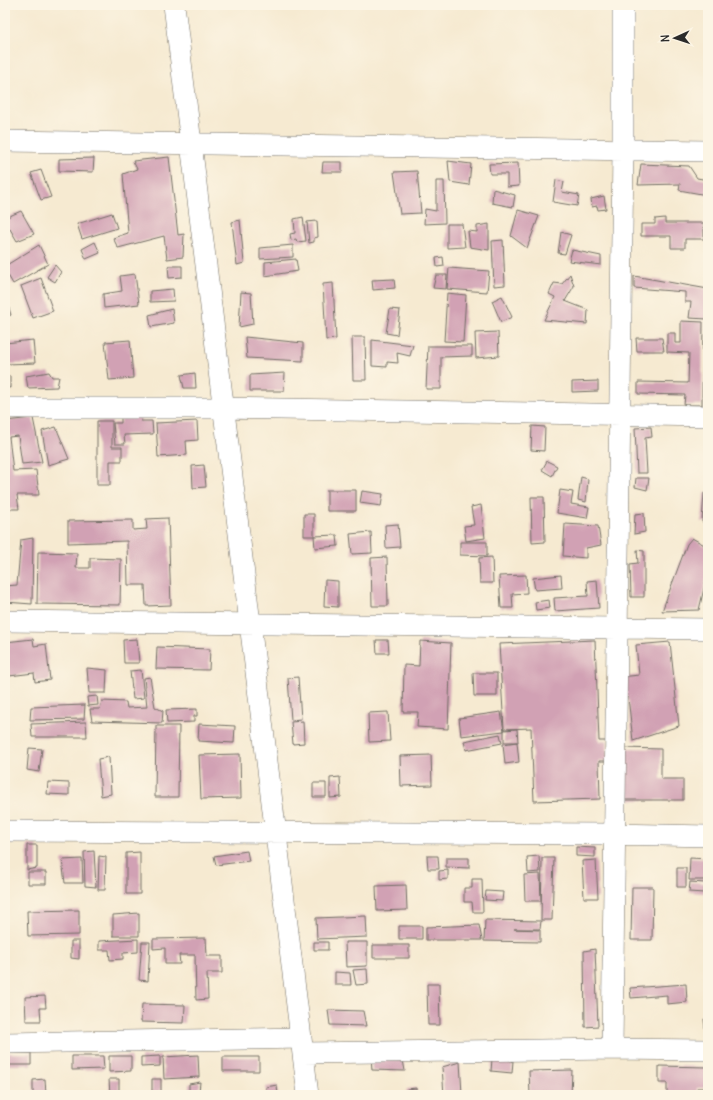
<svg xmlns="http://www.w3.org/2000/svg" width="713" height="1100" font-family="Delius,sans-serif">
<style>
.building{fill:#d1a1b4}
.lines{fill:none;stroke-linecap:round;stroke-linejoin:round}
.minor-casing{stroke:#726e65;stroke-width:22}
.minor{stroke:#fff;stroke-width:21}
</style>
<rect width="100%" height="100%" fill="#fcf5e5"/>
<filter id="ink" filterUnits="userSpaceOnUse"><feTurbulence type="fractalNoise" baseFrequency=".025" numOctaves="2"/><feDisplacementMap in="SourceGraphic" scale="8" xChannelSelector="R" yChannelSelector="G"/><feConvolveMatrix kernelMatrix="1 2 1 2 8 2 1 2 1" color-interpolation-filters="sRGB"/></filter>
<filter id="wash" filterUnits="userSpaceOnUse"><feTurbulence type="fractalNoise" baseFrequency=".012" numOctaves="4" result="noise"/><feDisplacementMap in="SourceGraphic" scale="16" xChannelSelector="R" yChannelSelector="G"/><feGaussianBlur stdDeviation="0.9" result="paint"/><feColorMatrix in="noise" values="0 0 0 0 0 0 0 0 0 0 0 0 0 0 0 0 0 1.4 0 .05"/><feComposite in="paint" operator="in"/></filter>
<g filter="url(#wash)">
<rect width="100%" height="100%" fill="#f6ead1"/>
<g id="blocks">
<path class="building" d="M169 157 178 235 184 234 183 257 167 259 164 236 118 248 113 238 128 233 123 174 137 169 133 161Z
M94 158 93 172 59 171V159Z
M448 161 471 164 469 185 450 182Z
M323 162H342V172H322Z
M518 163 519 186 507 187V174H490L489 164Z
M641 164 689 166 697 178 708 180 707 195 679 190 680 184 638 185Z
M41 170 51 197 41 200 31 173Z
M417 171 421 213 400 214 394 172Z
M556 180 564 182 562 192 579 195 577 206 553 202Z
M436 181H444L445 223 424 224 425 209 436 211Z
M493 189 515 195 513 207 492 203Z
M604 196 606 209 598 210 597 206 592 207 591 199Z
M518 210 539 216 527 248 511 236Z
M21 211 34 234 17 241 10 229 5 230V218Z
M112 213 117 228 82 239 77 224Z
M303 217 306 241 297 242 296 239 291 240 290 234 295 233 294 219Z
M665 218V223H704V239H685V248H671V236H641V224H655V219Z
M240 220 244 263 237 265 232 222Z
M317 221 318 237 314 238V242L309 243 307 222Z
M447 224H462L465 247 447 248Z
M489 224V250L470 247 468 231 477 232V226Z
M561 232 571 235 565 254 558 253Z
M503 240 505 285 494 286 492 241Z
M95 242 100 253 86 259 82 249Z
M39 245 48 264 13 284 5 270V266Z
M293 245V257L260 259V248Z
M572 250 601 256V265L569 261Z
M443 257 444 266 437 267 436 258Z
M296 259 298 271 265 276V262Z
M55 265 61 272 55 282 47 277Z
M168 266H182V277L169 278Z
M449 268 489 271 487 292 447 289Z
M135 274 139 304 104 308 103 294 122 291 120 276Z
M570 274 574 286 565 301 588 310 587 324 544 320 555 297 549 294 554 283 562 284Z
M436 275H447L446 289 433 288Z
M634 276 708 289 707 319 689 318 691 302H685V292L634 288Z
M41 278 53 311 33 318 21 286Z
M394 279 395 288 373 290 372 280Z
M333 283 336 339 326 340 323 284Z
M173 289 174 301 150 302V291Z
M241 292 251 293 253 324 239 327Z
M447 293 466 295 463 342 444 341Z
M5 295 11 315 5 317Z
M502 296 512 317 501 322 492 301Z
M172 309 174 323 151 327 149 315Z
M390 309 400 310 397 335 386 333Z
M681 321 703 322 702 405H684L685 395 638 394V382L688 383 689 353 667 352V333H675V343H681Z
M498 332 499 356 476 358 475 333Z
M245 337 303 343V361L247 358Z
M352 337H365L366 380H353Z
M636 338H662L664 351H637Z
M33 340 35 363 6 364 5 343Z
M130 340 133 378 109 380 105 342Z
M372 340 413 345 410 356 397 353 398 363 387 362V367L372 366Z
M428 346H472V356L441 357V389H426Z
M49 372 52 377H59L57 387 28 388 26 376Z
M195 373 196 388H184L181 375Z
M285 373 284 391H250V375Z
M5 376H10V388L5 387Z
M598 381V391L572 392V382Z
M140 415 141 421H152L153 434 124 435 125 444H115L113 423H121V416Z
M33 418 42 462 22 464 18 436 9 437 13 471 36 470 39 495H17L19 509H5V421Z
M97 421H112V447H122V461H110V485H97Z
M197 421 198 440 186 441 187 455 158 457 156 423Z
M532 426 545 427 544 451 531 450Z
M56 427 69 459 48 465 42 431Z
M651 427 652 437 645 438 647 473H637L635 428Z
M547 461 557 466 552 476 542 470Z
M204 465 206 487 193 488 192 466Z
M581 477 588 479 586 502 578 500Z
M636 478H649L647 490 635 487Z
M327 490H356V511H327Z
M560 490 573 492 571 504 589 507 587 518 557 513Z
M362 491 383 494 381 506 360 503Z
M704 493H708V522H702Z
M531 497H544L545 542 532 543Z
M481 505 485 538 466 541 464 526 474 525 471 507Z
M644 513 645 532 634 534 635 514Z
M304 514H314V536H304Z
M168 518 171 605 146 606 145 585H128L127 541 68 543V521L133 520V530L147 529 146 519Z
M398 524 400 547 386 548 385 525Z
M565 524 598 526 601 545 586 548V558L563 556Z
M371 532 372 553 352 554 350 534Z
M337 535 338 546 315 548 314 536Z
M33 538 32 604 5 602V586L17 585 21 540Z
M692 538 708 547V571L699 610 662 611 687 544Z
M460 542H487V556L460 555Z
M637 550 644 551V597H631L630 564 638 563Z
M38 552 77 553 76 568H90V558L121 559 120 605 37 604Z
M387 557 388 606H372L371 558Z
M492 557 493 583H480L479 558Z
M526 575 527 593 512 594 513 608H501L499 576Z
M561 575 562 588 535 590 533 578Z
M325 580 338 581V607L324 606Z
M597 580 599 608 555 611 554 598 588 596 587 581Z
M549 600 550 608 536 610 535 602Z
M33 639 34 646 46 644 50 680 35 682 34 673 9 676 5 642Z
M137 639 139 663H124L123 640Z
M376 640H388L389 653H377Z
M595 640 599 741H607L608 761H599L600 799 534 801 531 728 504 729 499 644Z
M420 641 451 643 448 729 417 727 418 712H403L404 665 419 666Z
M670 642 679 726 633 741 628 697H623L621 677 639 675 636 645Z
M157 647 210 649 209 670 156 669Z
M87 668 107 670 106 693H89Z
M141 670 144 698 133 699 130 671Z
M473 673H497V696H474Z
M150 677 155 707 163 711 162 723 92 721 90 709H100L102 701 126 702 127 708 147 707 144 678Z
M298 677 301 719 291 720 288 678Z
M97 696 98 705 88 706 87 697Z
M85 705 84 719 30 720 31 707Z
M197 709V716H194V722L167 723 166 710Z
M388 712 390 741 369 742 368 713Z
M501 712 504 731 461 736 459 718Z
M303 721 304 743 293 744 291 722Z
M86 722 87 737H32L31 724Z
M199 724 235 726 234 743 198 741Z
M156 726H179L178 797H155Z
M517 729 518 742H504V730Z
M500 734 502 743 466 750 464 741Z
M517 742 519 762 505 764 503 744Z
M29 748 42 749 39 772 27 770Z
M623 748 661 749V779H683V800H623Z
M240 754 241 798 201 799 199 755Z
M431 755 432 785 401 786 400 756Z
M109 757 111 794 101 796 98 759Z
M340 777 341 797 330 798V778Z
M48 782 69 783V795L47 794Z
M313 783H326V797H313Z
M27 845H37V868L27 870Z
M576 847 595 848V857L576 856Z
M94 851 96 887 85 886 84 852Z
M247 851 249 861 216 865 214 856Z
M140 852V894H126V853Z
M99 856 106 857 105 890H98Z
M427 856H438L439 869H428Z
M539 856 540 872 528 873 527 857Z
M446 858H469V868L446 867Z
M542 858H554L552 920H541Z
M690 858 708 859V880H689Z
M82 859 83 883H65L62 860Z
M596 860 598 898H584L582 861Z
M677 868H686V887H677Z
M448 870V879L439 880V871Z
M28 872H46V884H28Z
M540 874 541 901H525L524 875Z
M472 879H482L483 912H473L472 902H464V888H472Z
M690 882 705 883 704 893 689 892Z
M406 885 407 910 377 911 376 886Z
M632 887H653L652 940H631Z
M486 891 503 892 502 901 485 900Z
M79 910V935L28 936 27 911Z
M139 913V936H113V915Z
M366 916 367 937 317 939 316 918Z
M485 920 541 921 540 929H514L540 930V942L484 941Z
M479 925 482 940H426V927Z
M399 926H422V939H399Z
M206 938 207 956H222V973H207L208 999 196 1000 195 955H179L180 964H165V948L153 949V939Z
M138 939V952L123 953V959L110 960 109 950H99V941Z
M71 941H79V959L71 958Z
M142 942H150L148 981 139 980Z
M314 942H328V950H314Z
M345 942H367V966L346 967Z
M373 945H409V958H373Z
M595 949 598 1026 585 1027 584 951Z
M367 969 368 984 356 985 353 970Z
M335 972 350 973 351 985H335Z
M427 984H439L440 1025H428Z
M686 984 687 1002 667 1004V995L631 998 630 988Z
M45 996 46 1008H40L41 1021H26L25 997Z
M142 1004 185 1005 184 1023 141 1022Z
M328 1010 363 1011 366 1026 330 1025Z
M704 1019H708V1028L705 1029Z
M5 1053H31V1065H5Z
M198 1055 199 1077 164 1079 163 1057Z
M72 1056H103L104 1069 72 1070Z
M109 1056H131V1071L109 1072Z
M160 1056V1066L141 1067V1057Z
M223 1057H259V1071H223Z
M371 1057 403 1060 405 1071 372 1070Z
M492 1059 513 1061 512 1073 491 1071Z
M460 1062 462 1094 444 1095 442 1067Z
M659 1066 708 1067V1088H697V1095H667V1083H659Z
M572 1070 571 1095H530L529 1071Z
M45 1079 46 1095H33V1080Z
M109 1079H119V1095H110Z
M152 1079H161V1095H152Z
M200 1082 199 1092 189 1094V1084Z
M277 1085 278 1095H266V1087Z
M416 1088 417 1095H406L407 1089Z"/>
</g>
</g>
<g filter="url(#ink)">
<use href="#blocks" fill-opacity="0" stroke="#726e65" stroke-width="1"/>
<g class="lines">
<g class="minor-casing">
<path id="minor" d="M174 5 308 1095
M5 141 708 151
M5 408H223L708 416
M5 621 708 629
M5 831 613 834 708 836
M5 1043 301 1038
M612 1049 623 150V5
M303 1053 612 1049 708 1050"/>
</g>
<use href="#minor" class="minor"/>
</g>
</g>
<rect width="713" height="1100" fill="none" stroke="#fcf5e5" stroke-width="20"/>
<g transform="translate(675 38) rotate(267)" stroke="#fcf5e5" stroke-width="3" paint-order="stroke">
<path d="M0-3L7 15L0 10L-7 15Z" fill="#2b2b2b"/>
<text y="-6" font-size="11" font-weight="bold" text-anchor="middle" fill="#2b2b2b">N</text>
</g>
</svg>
